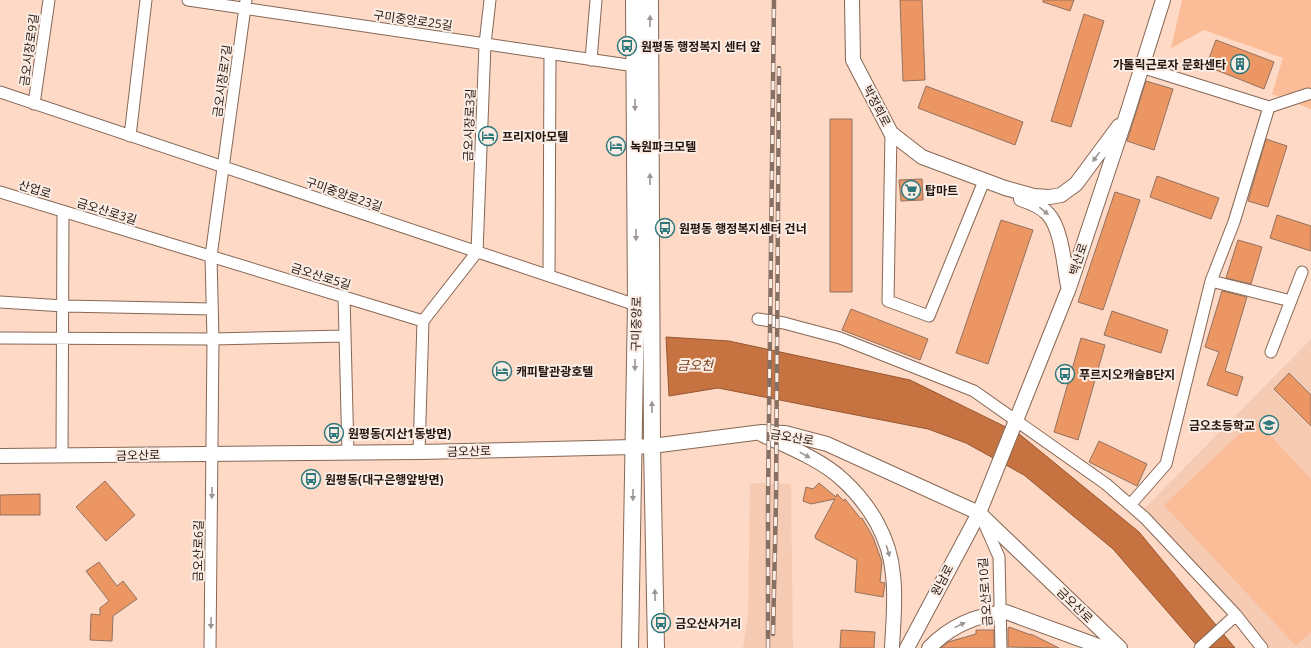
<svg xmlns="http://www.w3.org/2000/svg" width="1311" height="648" font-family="'Open Sans','Noto Sans KR',sans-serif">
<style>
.built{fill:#f6cbb3}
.green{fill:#fbbc98}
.water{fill:#c67341;stroke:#955732}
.building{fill:#eb9663;stroke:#927260}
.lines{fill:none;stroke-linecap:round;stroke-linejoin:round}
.minor-casing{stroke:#866755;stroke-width:13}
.tertiary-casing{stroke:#866755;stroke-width:16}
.secondary-casing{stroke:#866755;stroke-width:18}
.minor{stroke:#fff;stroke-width:11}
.tertiary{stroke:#fff;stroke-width:14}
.secondary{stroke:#fff;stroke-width:16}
.rail-casing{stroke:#876f62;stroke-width:4.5}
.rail{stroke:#fbece4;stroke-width:3;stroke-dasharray:9;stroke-linecap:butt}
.oneway{fill:#9c9693}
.labels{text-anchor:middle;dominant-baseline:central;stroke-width:4;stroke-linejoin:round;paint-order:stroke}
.street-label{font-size:12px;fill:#22160e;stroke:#fbece4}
.poi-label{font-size:12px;font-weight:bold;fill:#22160e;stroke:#fbece4;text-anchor:start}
.water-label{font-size:13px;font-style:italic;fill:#733b17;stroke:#fbece4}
</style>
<rect width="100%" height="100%" fill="#fed9c5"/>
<path class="built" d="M1311 339V648H1267L1142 511Z
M750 483 791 484 793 648H743L748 616Z"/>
<path class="green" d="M1182 0H1311V109L1272 94 1283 58 1204 30 1171 48Z
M1255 419 1311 479V632L1296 646 1164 505Z"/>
<path class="water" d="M666 337 729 341 910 380 1018 433 1139 532 1235 648H1199L1113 549 1024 475 966 443 928 429 718 388 669 396Z"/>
<path class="building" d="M900 0H922L925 80 903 81Z
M1043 0H1074L1070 11 1043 2Z
M1084 14 1104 21 1071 127 1051 121Z
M1216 40 1274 62 1264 89 1206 66Z
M1146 81 1173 89 1154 150 1127 141Z
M926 86 1023 122 1015 145 918 108Z
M830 119H852V292H830Z
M1266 139 1287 146 1268 207 1248 201Z
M1157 176 1219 198 1211 219 1150 197Z
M922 179 923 200 901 201 899 180Z
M1115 192 1140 200 1103 310 1078 302Z
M1277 215 1311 226V251L1270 238Z
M1001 220 1033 230 988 364 956 353Z
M1238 240 1262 247 1251 284 1226 278Z
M1222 291 1247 297 1225 371 1243 377 1237 396 1207 385 1219 352 1205 347Z
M851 309 928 339 920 360 842 330Z
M1112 311 1168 330 1161 353 1104 335Z
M1081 338 1105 345 1078 440 1054 432Z
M1289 373 1311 395V426L1274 389Z
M1099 441 1147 464 1137 486 1089 462Z
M105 481 135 515 106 541 76 507Z
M819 483 836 497 837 494 844 501 845 499 861 519 862 518 873 537 882 562 880 582 885 583 883 597 855 592 857 560 816 539 815 536 835 499 811 504 803 501 806 487 813 489Z
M40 494V515H0V495Z
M99 562 117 586 123 581 137 599 113 616 112 641 90 640 91 614 100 615V608L109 601 86 571Z
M1009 627 1031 635V634L1059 648 1008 647V628Z
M841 630 875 632 874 648H840Z
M976 630H994V648H941L948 642 976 634Z"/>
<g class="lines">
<g class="minor-casing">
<path id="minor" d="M188 0 635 66
M591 60 596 0
M1141 67 1269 107 1308 94
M0 92 636 305
M34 104 49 0
M891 133 888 301 929 316 984 181
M130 136 146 0
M0 192 423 321
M549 276 550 54
M1211 281 1291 301
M344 296 348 453
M0 302 64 306 212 309
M758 319 784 323 840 338 974 391 1106 484 1145 518 1236 615 1262 648
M0 338 213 339 345 336
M1271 352 1302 272
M419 452 423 321 477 252 485 44 490 0
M62 456 63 211
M1130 505 1166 464 1211 281 1234 222 1269 107
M981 516 999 557 1001 648
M210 648 213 339 211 256 246 0
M1200 648 1236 615"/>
</g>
<g class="tertiary-casing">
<path id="tertiary" d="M852 0 853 60 891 133 922 157 1005 188 1034 196 1050 197 1061 195 1076 184 1119 126
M1021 199C1030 202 1041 206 1048 214 1062 229 1064 266 1068 286
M763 435C789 447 822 460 843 480 870 505 890 538 893 575 896 599 893 624 892 648
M0 456 419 452 634 447 652 446 762 432 785 433 827 444 979 513 1120 648
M907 648 979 513 1069 288 1127 114 1163 0
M929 648C950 626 976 615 1006 612L1104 648"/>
</g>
<g class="secondary-casing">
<path id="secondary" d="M650 0 652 446 656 648
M630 648 636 305 634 0"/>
</g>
<use href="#minor" class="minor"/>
<use href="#tertiary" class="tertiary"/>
<use href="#secondary" class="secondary"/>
<g class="rail-casing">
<path id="rail" d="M773 634 776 500 779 68
M768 648V500L774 0"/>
</g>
<use href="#rail" class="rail"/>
</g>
<defs><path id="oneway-solid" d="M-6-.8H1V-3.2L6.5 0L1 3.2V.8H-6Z"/></defs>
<g class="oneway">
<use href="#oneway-solid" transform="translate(650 21) rotate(-90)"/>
<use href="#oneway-solid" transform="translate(635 105) rotate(90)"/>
<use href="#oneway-solid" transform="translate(1096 157) rotate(126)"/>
<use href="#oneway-solid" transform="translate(650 179) rotate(-90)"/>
<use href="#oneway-solid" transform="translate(1044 211) rotate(39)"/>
<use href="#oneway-solid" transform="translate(636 235) rotate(90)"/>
<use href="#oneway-solid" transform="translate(635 365) rotate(91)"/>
<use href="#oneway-solid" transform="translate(652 407) rotate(-91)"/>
<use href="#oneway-solid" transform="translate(805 455) rotate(29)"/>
<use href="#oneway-solid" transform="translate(212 493) rotate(91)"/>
<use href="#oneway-solid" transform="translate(633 495) rotate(91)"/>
<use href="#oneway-solid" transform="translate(888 551) rotate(73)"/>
<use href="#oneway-solid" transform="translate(655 595) rotate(-91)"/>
<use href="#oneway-solid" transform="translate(211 623) rotate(91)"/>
<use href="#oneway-solid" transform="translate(960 625) rotate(-26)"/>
</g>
<defs>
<g id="bus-ring" transform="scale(1)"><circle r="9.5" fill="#fbece4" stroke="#2f787c" stroke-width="1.5"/><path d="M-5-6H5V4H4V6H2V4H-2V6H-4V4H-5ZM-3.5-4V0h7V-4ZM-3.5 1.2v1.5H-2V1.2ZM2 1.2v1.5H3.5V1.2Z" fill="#2f787c"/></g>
<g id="building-ring" transform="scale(1)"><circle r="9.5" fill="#fbece4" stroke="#2f787c" stroke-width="1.5"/><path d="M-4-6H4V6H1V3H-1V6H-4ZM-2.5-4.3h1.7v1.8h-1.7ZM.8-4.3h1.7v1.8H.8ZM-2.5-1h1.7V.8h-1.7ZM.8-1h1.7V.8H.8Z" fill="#2f787c"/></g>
<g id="hotel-ring" transform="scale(1)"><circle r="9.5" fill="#fbece4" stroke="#2f787c" stroke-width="1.5"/><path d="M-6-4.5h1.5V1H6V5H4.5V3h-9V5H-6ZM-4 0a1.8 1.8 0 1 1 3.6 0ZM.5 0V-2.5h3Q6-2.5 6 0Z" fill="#2f787c"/></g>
<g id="supermarket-ring" transform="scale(1)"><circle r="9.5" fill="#fbece4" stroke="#2f787c" stroke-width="1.5"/><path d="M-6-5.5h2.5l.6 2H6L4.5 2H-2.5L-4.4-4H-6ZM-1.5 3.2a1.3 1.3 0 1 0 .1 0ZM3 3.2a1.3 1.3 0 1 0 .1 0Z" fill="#2f787c"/></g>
<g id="school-ring" transform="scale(1)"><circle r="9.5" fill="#fbece4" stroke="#2f787c" stroke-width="1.5"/><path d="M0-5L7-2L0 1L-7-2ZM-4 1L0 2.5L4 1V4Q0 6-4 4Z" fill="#2f787c"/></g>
</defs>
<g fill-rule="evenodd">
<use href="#bus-ring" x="627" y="46"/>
<use href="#building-ring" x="1240" y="64"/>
<use href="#hotel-ring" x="488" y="136"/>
<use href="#hotel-ring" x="616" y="146"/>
<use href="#supermarket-ring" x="911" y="190"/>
<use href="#bus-ring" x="665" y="228"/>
<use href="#hotel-ring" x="502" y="371"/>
<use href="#bus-ring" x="1065" y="374"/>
<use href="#school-ring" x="1269" y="425"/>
<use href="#bus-ring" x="334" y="433"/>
<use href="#bus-ring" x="311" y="479"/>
<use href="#bus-ring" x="661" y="623"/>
</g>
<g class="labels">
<g class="street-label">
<text transform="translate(413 20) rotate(8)">구미중앙로25길</text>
<text transform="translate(29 50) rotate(-82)">금오시장로9길</text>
<text transform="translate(222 81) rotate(-82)">금오시장로7길</text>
<text transform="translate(877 106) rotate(62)">박정희로</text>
<text transform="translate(469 125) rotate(-88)">금오시장로3길</text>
<text transform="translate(35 189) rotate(17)">산업로</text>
<text transform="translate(344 194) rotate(19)">구미중앙로23길</text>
<text transform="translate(107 211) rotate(17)">금오산로3길</text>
<text transform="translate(1078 259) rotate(-72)">백산로</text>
<text transform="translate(321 276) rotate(17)">금오산로5길</text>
<text transform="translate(636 324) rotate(-89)">구미중앙로</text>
<text transform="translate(792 437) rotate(9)">금오산로</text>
<text transform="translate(469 451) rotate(-1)">금오산로</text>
<text transform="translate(138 455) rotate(-1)">금오산로</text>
<text transform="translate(198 551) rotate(-89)">금오산로6길</text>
<text transform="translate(942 580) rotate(-62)">원남로</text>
<text transform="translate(985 592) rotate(-94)">금오산로10길</text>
<text transform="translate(1075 605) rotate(44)">금오산로</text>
</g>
<g class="poi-label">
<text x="641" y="46">원평동 행정복지 센터 앞</text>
<text x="1226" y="64" text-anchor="end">가톨릭근로자 문화센타</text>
<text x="502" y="136">프리지아모텔</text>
<text x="630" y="146">녹원파크모텔</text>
<text x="925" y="190">탑마트</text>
<text x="679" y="228">원평동 행정복지센터 건너</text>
<text x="516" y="371">캐피탈관광호텔</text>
<text x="1079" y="374">푸르지오캐슬B단지</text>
<text x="1255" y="425" text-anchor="end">금오초등학교</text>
<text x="348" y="433">원평동(지산1동방면)</text>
<text x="325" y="479">원평동(대구은행앞방면)</text>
<text x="675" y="623">금오산사거리</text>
</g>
<g class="water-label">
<text x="695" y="365">금오천</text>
</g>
</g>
</svg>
